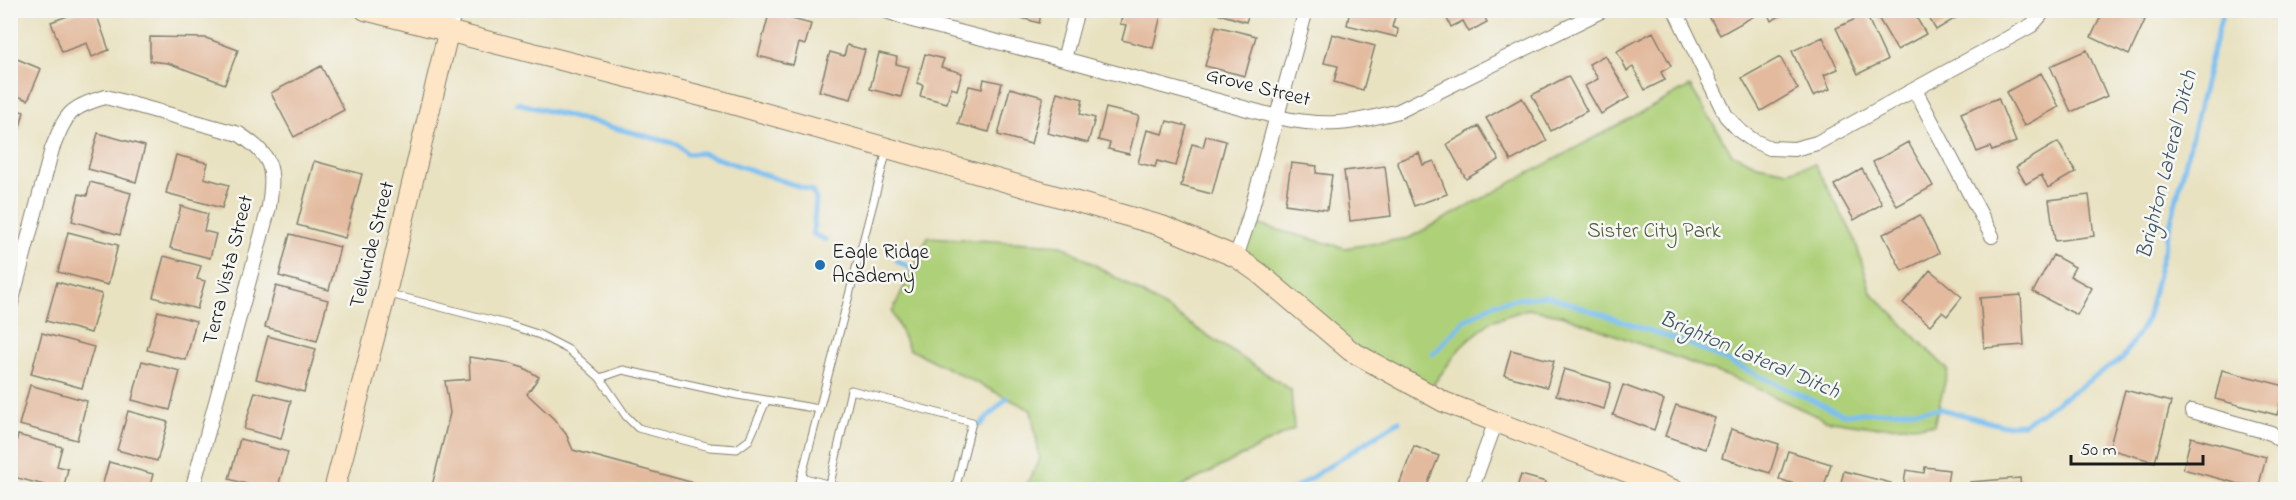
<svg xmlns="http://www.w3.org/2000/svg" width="2296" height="500" font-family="'Indie Flower',sans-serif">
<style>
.green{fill:#aed078;stroke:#65764a;stroke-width:1.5}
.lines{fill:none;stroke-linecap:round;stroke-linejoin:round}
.stream{stroke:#7bbff2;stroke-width:5}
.building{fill:#e3ba9e}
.lane-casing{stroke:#827f6e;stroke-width:9}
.street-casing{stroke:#827f6e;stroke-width:16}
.secondary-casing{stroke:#827f6e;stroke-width:22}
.lane{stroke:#fff;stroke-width:7}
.street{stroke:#fff;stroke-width:14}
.secondary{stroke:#fde5c5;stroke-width:20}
.poi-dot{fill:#1f6fb2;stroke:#f6f6f2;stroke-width:2}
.labels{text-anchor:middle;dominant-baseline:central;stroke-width:5;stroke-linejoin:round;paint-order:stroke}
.street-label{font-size:21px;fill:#1c1c1c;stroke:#f6f6f2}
.park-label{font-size:21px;fill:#4f5b3c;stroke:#f6f6f2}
.poi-label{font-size:21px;fill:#1c1c1c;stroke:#f6f6f2;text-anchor:start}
.water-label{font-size:22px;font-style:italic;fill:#3d5567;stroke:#f6f6f2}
</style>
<rect width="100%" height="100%" fill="#f6f6f2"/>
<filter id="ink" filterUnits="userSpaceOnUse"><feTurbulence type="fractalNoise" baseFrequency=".0167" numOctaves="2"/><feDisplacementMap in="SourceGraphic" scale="12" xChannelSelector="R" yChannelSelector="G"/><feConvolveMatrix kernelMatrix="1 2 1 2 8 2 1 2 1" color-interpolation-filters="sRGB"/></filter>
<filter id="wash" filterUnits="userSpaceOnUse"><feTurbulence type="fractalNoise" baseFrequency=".008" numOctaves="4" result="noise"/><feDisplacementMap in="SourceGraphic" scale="24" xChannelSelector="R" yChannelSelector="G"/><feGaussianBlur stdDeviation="1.35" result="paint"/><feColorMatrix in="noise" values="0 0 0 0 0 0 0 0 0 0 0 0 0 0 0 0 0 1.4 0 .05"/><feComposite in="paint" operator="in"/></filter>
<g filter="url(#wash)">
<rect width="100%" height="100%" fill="#e9e2c1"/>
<path class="green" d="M1690 86 1731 153 1757 165 1788 171 1815 164 1854 237 1871 292 1948 370 1934 425 1873 427 1825 420 1743 382 1561 315 1528 309 1491 321 1461 347 1427 393 1351 351 1236 257 1248 222 1345 248 1409 238Z
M928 237 1062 245 1158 303 1291 390 1294 429 1177 489H1024L1040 459 1031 410 909 349 892 312Z"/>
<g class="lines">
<path class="stream" d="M517 103 677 144 687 154 702 153 812 191 816 199 813 234 826 240
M897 261 913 269
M1433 354 1464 321 1494 304 1515 299 1548 296 1694 346 1842 414 1941 409 2000 425 2024 424 2123 358 2147 319 2223 10
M980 425 1007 398
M1292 490 1399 421"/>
</g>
<g id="blocks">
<path class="building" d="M84 10H95L109 50 92 57 87 43 62 52 51 22Z
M770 10H790L788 18 811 24 805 45 799 43 793 65 758 56Z
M995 10H1042L1039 23Z
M1124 10H1142L1161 15 1153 48 1122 40 1126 25 1120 24Z
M1206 10H1250L1246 22Z
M1350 10H1397L1392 27 1398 29 1397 37 1347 25Z
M1443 10H1481L1487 22 1469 32 1463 21 1451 27Z
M1705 10H1754L1756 15 1720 35Z
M1766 10H1791L1771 21Z
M1881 10H1912L1926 34 1897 50 1876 14Z
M1924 10H1969L1936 30Z
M2104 10H2125L2145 20 2129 55 2091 37Z
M1866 14 1887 60 1858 74 1836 28Z
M1216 26 1256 36 1245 76 1205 66Z
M1653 32 1671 66 1661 72 1665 80 1645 90 1633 67 1627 71 1617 51Z
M1332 34 1375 46 1363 90 1334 82 1338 66 1324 63Z
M150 37 206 38 238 50 225 84 168 63 150 61Z
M1823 37 1838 69 1824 75 1830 89 1813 96 1792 51Z
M847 45 865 50 851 99 819 91 830 52 844 56Z
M2087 50 2107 96 2071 112 2050 66Z
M879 53 897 57 896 64 909 67 901 97 870 89Z
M925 54 944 59 941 67 962 73 957 90 951 88 947 103 920 96 923 85 917 83Z
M1605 55 1630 97 1601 114 1585 86 1598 79 1589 64Z
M10 56 41 69 28 100 10 93Z
M1780 57 1798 89 1761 111 1742 78Z
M321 66 344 110 294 137 271 93Z
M2041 73 2059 107 2024 126 2006 92Z
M1568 76 1587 111 1551 131 1532 95Z
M984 79 1002 83 989 132 958 124 969 86 982 89Z
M1010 88 1043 97 1031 144 998 135Z
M1057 92 1083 99 1080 114 1095 118 1088 143 1047 133Z
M1522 98 1547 141 1511 161 1486 118Z
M1998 98 2016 142 1992 151 1990 147 1977 152 1961 113Z
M10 108 24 112 11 160H10Z
M1106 108 1139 116 1129 154 1108 149 1110 143 1098 140Z
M1167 121 1187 126 1176 166 1157 161 1155 167 1138 163 1147 130 1163 134Z
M1479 126 1499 160 1466 179 1447 144Z
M98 133 145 146 136 182 88 169Z
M1206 136 1226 141 1212 194 1181 186 1192 144 1203 147Z
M1908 142 1933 186 1897 206 1873 162Z
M2058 142 2076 172 2048 188 2041 175 2026 184 2016 167Z
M1419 153 1423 165 1434 161 1447 194 1414 206 1397 161Z
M176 155 208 163 204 178 229 185 222 208 166 193Z
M314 161 362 174 345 238 297 225Z
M1291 163 1317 166 1316 173 1332 175 1327 210 1285 204Z
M1385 166 1391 216 1350 221 1344 171Z
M1862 169 1882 204 1854 220 1834 185Z
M90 182 131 193 120 235 72 221 79 194 87 196Z
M2089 195 2094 236 2055 241 2049 200Z
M181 206 208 214 204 231 216 234 210 258 170 248Z
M1920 215 1939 253 1902 271 1883 234Z
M68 232 118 245 108 285 58 272Z
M290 234 340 247 329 290 279 276Z
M2053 255 2075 267 2070 276 2092 288 2077 315 2033 292Z
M164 256 201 266 197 279 205 281 197 309 153 297Z
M1930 270 1962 297 1947 316 1942 312 1930 325 1903 303Z
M57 282 102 294 91 333 46 321Z
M276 286 328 300 317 341 265 327Z
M2021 295 2024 345 1984 348 1980 298Z
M158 311 196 321 186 360 147 350Z
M42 333 94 347 82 388 31 374Z
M268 336 316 349 304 392 256 379Z
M1511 350 1554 361 1547 387 1504 375Z
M469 357 504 362 524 368 539 377 527 394 554 419 566 434 573 450 705 486 704 490H431L450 413 445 381 470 379Z
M142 361 180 371 170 410 132 400Z
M1564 369 1611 383 1604 409 1556 395Z
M2222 370 2285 386 2277 415 2215 399Z
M30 385 87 401 77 440 19 425Z
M1623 385 1664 400 1654 430 1613 415Z
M2125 390 2171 402 2155 462 2109 449Z
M255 392 291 401 281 439 244 429Z
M1676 405 1715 418 1705 449 1665 436Z
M128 411 168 422 157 461 117 450Z
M1731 429 1779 444 1770 473 1722 458Z
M18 435 62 447 57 466 68 469 63 490 10 476V463Z
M2191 437 2266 457 2258 489 2183 469Z
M240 439 288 452 277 490H267L229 479Z
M1414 446 1439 456 1425 490H1397Z
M1788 451 1831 464 1823 490H1813L1779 479Z
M109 462 153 474 149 490H101Z
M1925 467 1949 470 1946 490H1903L1906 470 1924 473Z
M1844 471 1891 483 1890 490H1839Z
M1521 475 1546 482 1543 490H1516Z
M2020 478 2021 490H1970V482Z"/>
</g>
</g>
<g filter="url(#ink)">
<use href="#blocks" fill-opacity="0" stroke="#827f6e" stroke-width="1.5"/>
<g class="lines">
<g class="lane-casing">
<path id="lane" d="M386 293 510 325 540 335 569 350 600 378 626 416 638 428 710 447 737 449 749 440 766 401
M600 378 623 370 737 395 819 409
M801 477 849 490
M830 484 851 390 972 422 955 490
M798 490 887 150"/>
</g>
<g class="street-casing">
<path id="street" d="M883 10 912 20 1064 59 1277 117C1325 128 1351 124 1399 111L1603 10
M1675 10 1726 116 1740 131 1754 141 1770 148 1794 149 1817 143 2032 25 2045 10
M448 33 455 10
M1064 59 1077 10
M1915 90 1992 236
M1236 257 1248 222 1306 10
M10 307 52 149C66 115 68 107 106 97L239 134C274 157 274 168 269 207L192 490
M2192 411 2271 433 2286 445
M1471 490 1496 421"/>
</g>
<g class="secondary-casing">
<path id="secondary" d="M365 10 725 102 1162 226 1236 257 1259 273 1351 351 1444 402 1674 490
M334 490 386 293 448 33"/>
</g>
<use href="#lane" class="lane"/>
<use href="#street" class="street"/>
<use href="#secondary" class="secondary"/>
</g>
</g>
<circle class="poi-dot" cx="820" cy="265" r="6"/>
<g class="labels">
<g class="street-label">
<text transform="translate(1258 88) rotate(14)">Grove Street</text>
<text transform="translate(373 245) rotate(-76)">Telluride Street</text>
<text transform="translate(229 270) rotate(-76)">Terra Vista Street</text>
</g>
<g class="park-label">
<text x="1654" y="232">Sister City Park</text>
</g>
<g class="poi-label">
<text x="832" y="253">Eagle Ridge<tspan x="832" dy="24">Academy</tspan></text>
</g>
<g class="water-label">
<text transform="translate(2168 165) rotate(-76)">Brighton Lateral Ditch</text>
<text transform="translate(1749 356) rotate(23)">Brighton Lateral Ditch</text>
</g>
</g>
<rect width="2296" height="500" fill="none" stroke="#f6f6f2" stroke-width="36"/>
<path d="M2071 455v9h132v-9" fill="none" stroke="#1c1c1c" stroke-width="3"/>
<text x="2080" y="455" font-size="18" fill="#1c1c1c" stroke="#f6f6f2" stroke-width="4.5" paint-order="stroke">50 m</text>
</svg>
